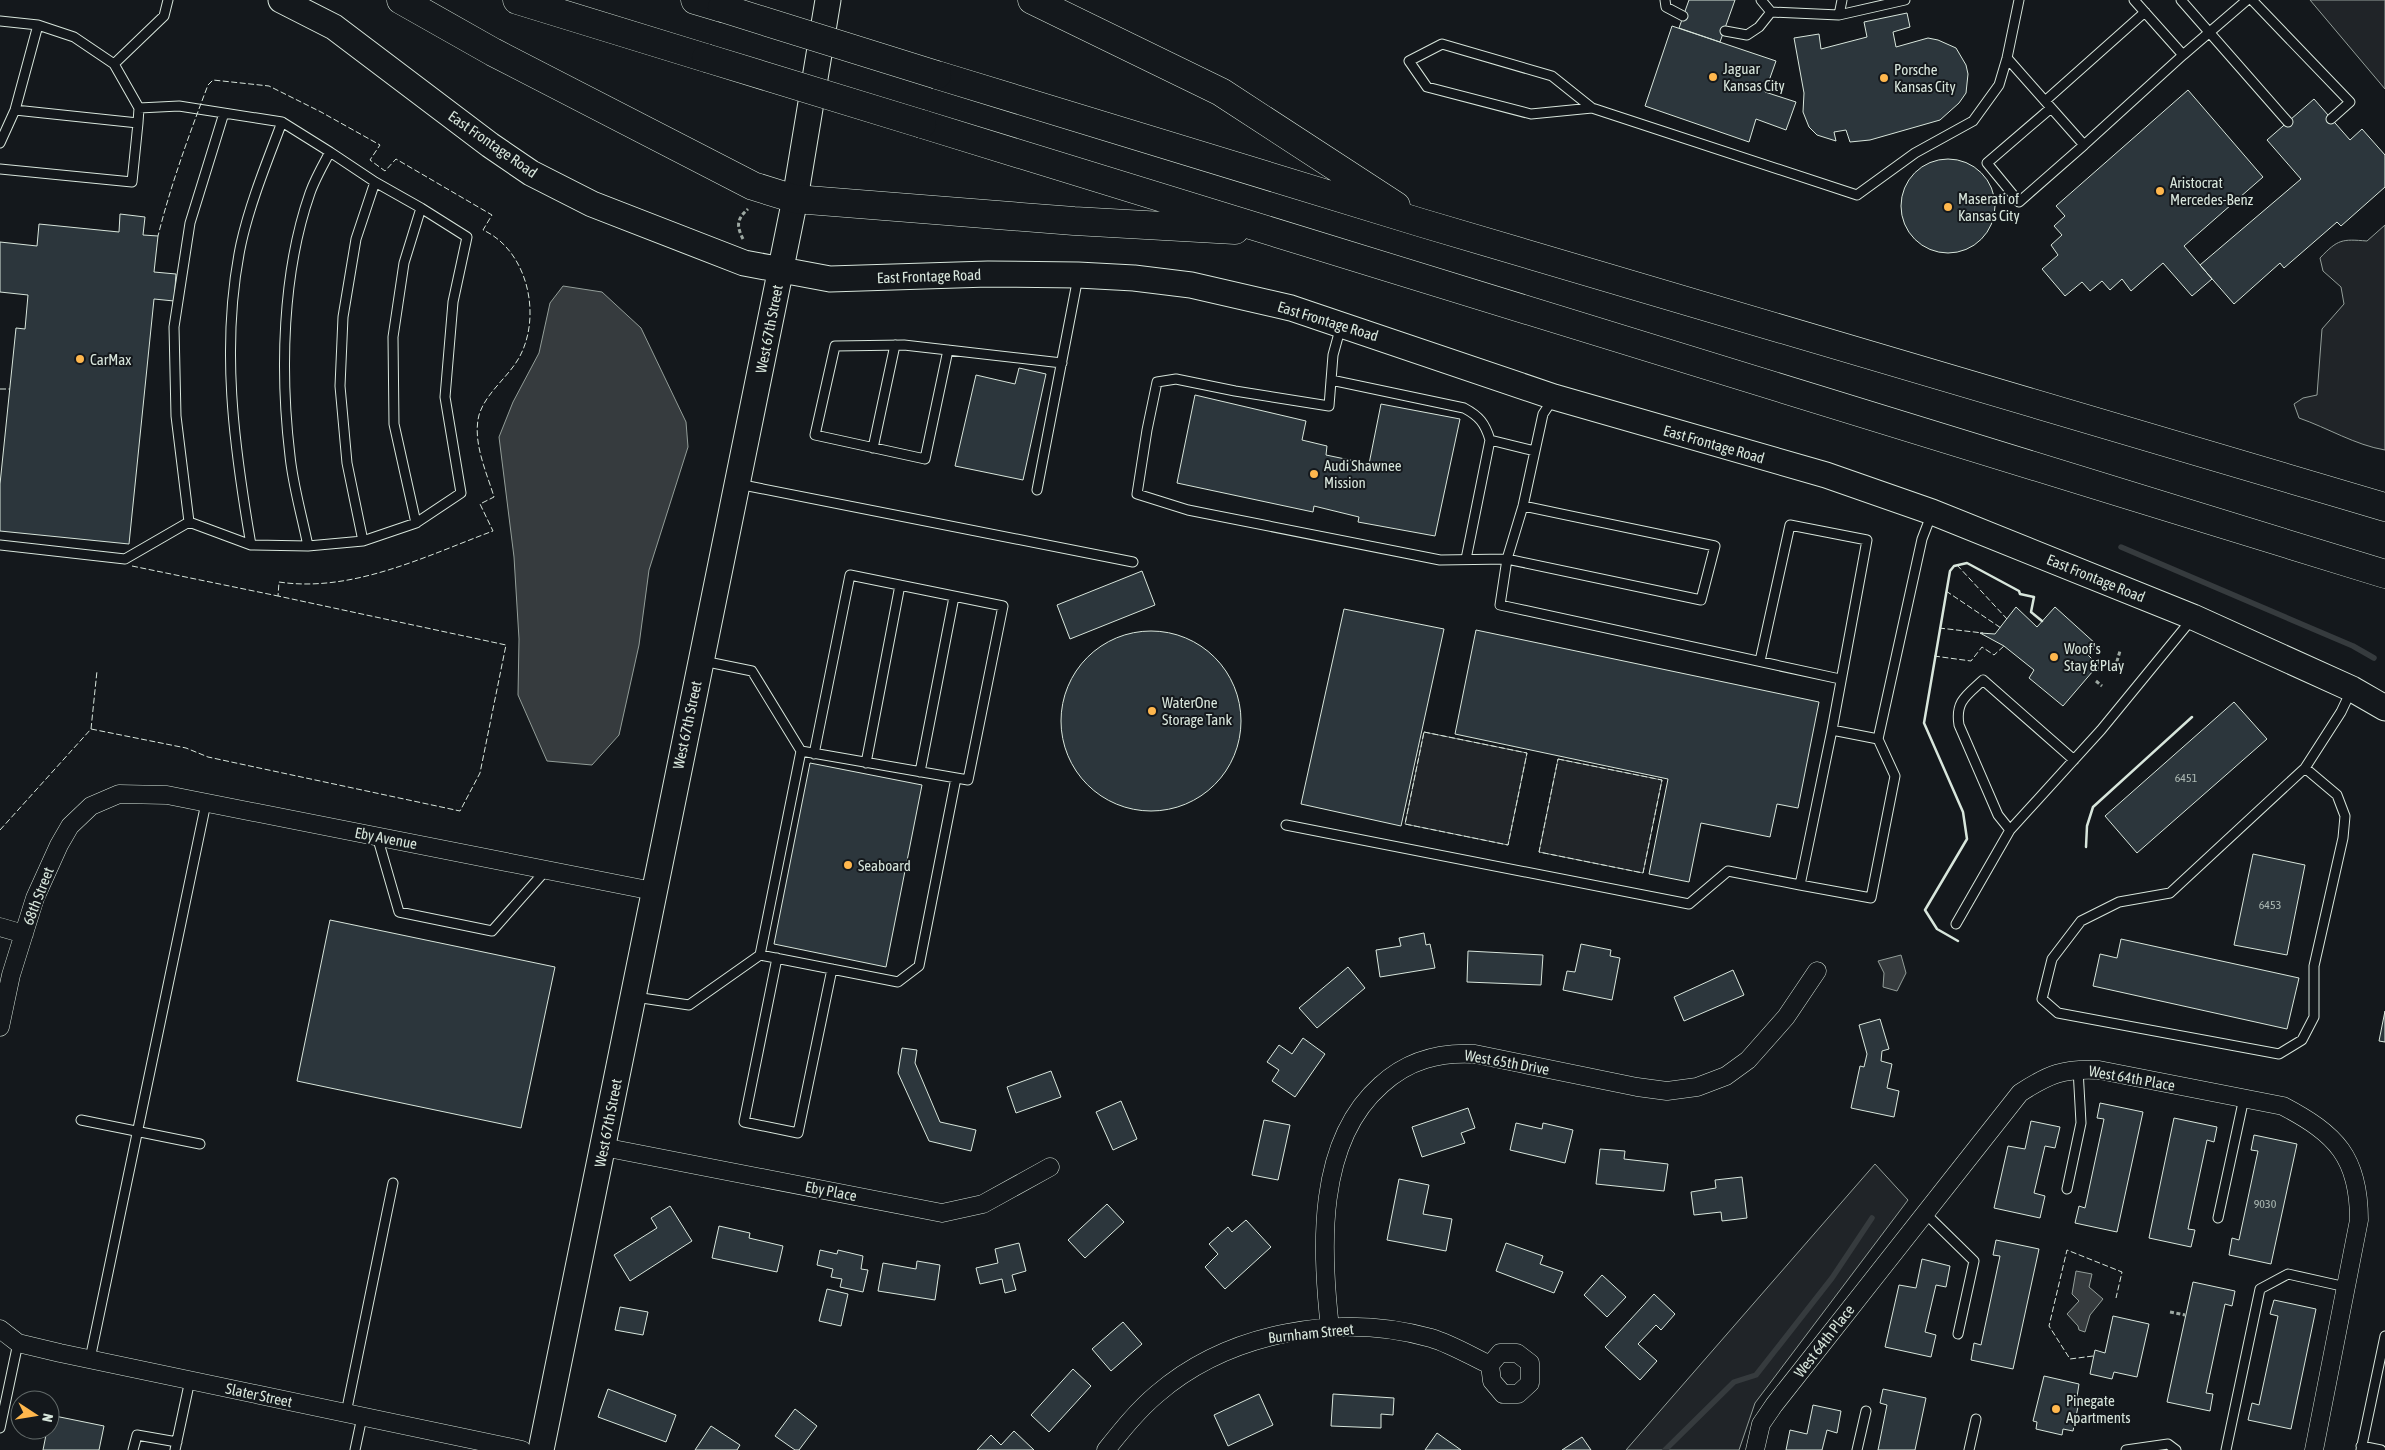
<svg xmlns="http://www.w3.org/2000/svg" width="2385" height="1450" font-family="'Asap Condensed',sans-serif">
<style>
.green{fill:#202428;stroke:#939e99}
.water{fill:#363b3e;stroke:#939e99}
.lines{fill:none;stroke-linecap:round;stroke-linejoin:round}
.stream{stroke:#363b3e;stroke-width:5.5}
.building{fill:#2c363c;stroke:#d8e6dc}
.lane-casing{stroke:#d8e6dc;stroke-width:11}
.street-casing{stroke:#d8e6dc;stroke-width:19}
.secondary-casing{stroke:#d8e6dc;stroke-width:27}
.highway-casing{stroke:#d8e6dc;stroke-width:29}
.path{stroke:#9da8a2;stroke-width:3;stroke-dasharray:4 2.5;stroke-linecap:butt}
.lane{stroke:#14181c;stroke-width:9}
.street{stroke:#14181c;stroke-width:18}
.secondary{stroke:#14181c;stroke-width:25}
.highway{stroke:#14181c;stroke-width:28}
.highway-bridge-casing{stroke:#d8e6dc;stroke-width:29;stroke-linecap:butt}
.highway-bridge{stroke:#14181c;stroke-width:28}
.fence{stroke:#d8e6dc;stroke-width:1;stroke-dasharray:6 2.5;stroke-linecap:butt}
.wall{stroke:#d8e6dc;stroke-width:2.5}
.poi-dot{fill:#ffb74d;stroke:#14181c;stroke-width:2}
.labels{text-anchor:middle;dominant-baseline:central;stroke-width:4;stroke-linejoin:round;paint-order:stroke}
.number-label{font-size:12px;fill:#adbab4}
.poi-label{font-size:15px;fill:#d8e6dc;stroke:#14181c;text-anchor:start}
.street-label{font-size:15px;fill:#d8e6dc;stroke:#14181c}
</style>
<rect width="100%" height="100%" fill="#14181c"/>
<path class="green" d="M2310 0H2385V89Z
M2385 225V450C2355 445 2328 428 2299 418L2294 404 2303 398 2317 395 2322 329 2344 304 2341 287 2323 271 2320 258C2338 239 2342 239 2367 241Z
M1424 732 1527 753 1508 845 1405 824Z
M1558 759 1662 780 1643 873 1539 852Z
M1875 1164 1908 1200 1755 1403 1739 1450H1626Z"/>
<path class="water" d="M563 286 602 292 641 328 686 422 688 447 649 570 639 645 619 735 592 765 547 761 518 695 519 639 514 557 499 437 513 402 539 353 550 303Z
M1901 955 1906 973 1897 991 1883 987 1884 973 1878 961Z
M2076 1271 2092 1274 2089 1287 2103 1299 2090 1315 2085 1332 2079 1330 2078 1326 2067 1314 2079 1301 2072 1294Z"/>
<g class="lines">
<path class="stream" d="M2121 547 2353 646 2374 658
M1665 1450 1734 1382 1756 1375 1832 1278 1872 1218"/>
</g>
<path class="building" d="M1689 0H1735L1720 42 1679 28Z
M1907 13 1910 27 1893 32 1896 47 1928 38 1938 40 1956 48 1966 65 1968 74 1966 93 1959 103 1940 120 1870 140 1850 142 1846 130 1834 132 1836 141 1817 135 1809 127 1803 112 1804 93 1794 38 1819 34 1821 49 1867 37 1864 22Z
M1672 26 1776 61 1765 92 1796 102 1786 130 1756 119 1749 142 1645 106Z
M2188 90 2263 177 2184 246 2212 279 2192 296 2163 263 2131 291 2122 279 2110 290 2102 281 2090 291 2082 282 2065 296 2042 269 2058 255 2051 245 2062 235 2054 226 2065 216 2056 206Z
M2314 99 2350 140 2362 129 2385 155V187L2341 226 2337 222 2284 268 2280 263 2234 304 2200 265 2301 179 2267 140Z
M1901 206a47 47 0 1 1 94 0a47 47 0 1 1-94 0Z
M120 214 145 217 143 235 158 236 154 272 176 274 174 301 154 299 129 544 0 531V484L16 328 25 329 28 295 0 292V242L37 246 39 224 119 232Z
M1019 368 1046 374 1023 480 955 466 976 375 1015 384Z
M1195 395 1306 421 1302 440 1327 446 1326 455 1369 464 1381 404 1460 419 1435 536 1358 522 1359 517 1314 506 1313 512 1177 483Z
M1142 571 1155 605 1070 639 1057 605Z
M2016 607 2037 627 2055 607 2097 645 2088 655 2094 661 2099 660V671H2093L2063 706 2029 678 2034 670 2004 646 1980 633 1995 634Z
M1344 609 1444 629 1401 826 1301 804Z
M1476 630 1819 702 1798 808 1777 804 1770 837 1701 823 1689 882 1649 874 1668 779 1455 734Z
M1061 721a90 90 0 1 1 180 0a90 90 0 1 1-180 0Z
M2234 702 2267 739 2137 853 2105 816Z
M810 763 922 785 886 967 774 944Z
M2253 854 2305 865 2287 955 2234 945Z
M330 920 555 967 521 1128 297 1081Z
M1424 933 1426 945 1430 944 1435 968 1380 977 1376 950 1401 946 1399 938Z
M2121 939 2299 978 2287 1029 2093 986 2100 954 2117 958Z
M1581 944 1611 950 1610 956 1620 958 1612 1000 1563 990 1567 971 1575 972Z
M1468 951 1543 955 1541 985 1467 982Z
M1348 967 1365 988 1317 1028 1299 1008Z
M1733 970 1744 995 1684 1021 1674 997Z
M2385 1011V1042L2379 1041Z
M1880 1019 1889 1049 1882 1051 1881 1061 1892 1064 1887 1088 1899 1091 1894 1117 1851 1108 1860 1066 1864 1067 1867 1054 1859 1025Z
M1303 1038 1325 1054 1295 1097 1272 1081 1279 1070 1267 1062 1279 1045 1292 1054Z
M902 1048 917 1050 915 1063 940 1122 976 1130 971 1151 929 1141 898 1073Z
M1051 1071 1061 1097 1016 1113 1007 1087Z
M1121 1101 1137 1139 1113 1150 1096 1112Z
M2100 1103 2143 1112 2117 1232 2075 1223 2079 1206 2085 1208 2104 1119 2097 1118Z
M1468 1108 1475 1128 1461 1133 1465 1143 1422 1157 1412 1127Z
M2174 1118 2217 1127 2214 1142 2207 1140 2188 1229 2195 1230 2191 1247 2149 1238Z
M1264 1120 1290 1125 1278 1180 1252 1175Z
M2031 1121 2060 1127 2055 1148 2045 1146 2034 1193 2045 1196 2040 1218 1994 1208 2008 1146 2025 1149Z
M1516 1123 1542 1129 1543 1123 1573 1130 1565 1163 1510 1150Z
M2254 1135 2297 1144 2271 1264 2229 1255 2232 1238 2239 1240 2258 1151 2251 1150Z
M1600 1149 1625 1151 1624 1159 1668 1164 1664 1191 1596 1184Z
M1742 1177 1747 1218 1722 1221 1721 1212 1694 1215 1691 1192 1716 1188 1715 1180Z
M1399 1179 1429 1185 1423 1214 1452 1219 1446 1251 1387 1240Z
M1107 1204 1124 1222 1085 1258 1068 1240Z
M670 1206 692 1241 630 1281 614 1255 657 1228 651 1218Z
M1246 1220 1271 1247 1225 1289 1205 1267 1218 1254 1209 1244 1228 1227 1232 1232Z
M719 1226 750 1233 749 1238 783 1246 777 1272 712 1258Z
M1996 1240 2039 1249 2013 1369 1971 1360 1974 1343 1981 1345 2000 1256 1993 1255Z
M1019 1243 1026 1271 1012 1275 1016 1290 1005 1293 1002 1279 980 1284 976 1268 998 1263 995 1249Z
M1506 1243 1543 1256 1540 1264 1563 1272 1554 1293 1496 1271Z
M820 1250 837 1254 838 1250 863 1256 861 1269 868 1270 863 1292 840 1287 842 1279 831 1277 833 1269 817 1265Z
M1922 1259 1950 1266 1946 1287 1936 1285 1925 1332 1936 1335 1931 1357 1885 1347 1899 1285 1916 1288Z
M917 1261 940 1265 935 1300 878 1291 883 1263 916 1269Z
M1602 1275 1626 1297 1607 1317 1584 1295Z
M2193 1282 2235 1291 2232 1306 2225 1304 2206 1393 2213 1394 2210 1411 2167 1402Z
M827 1289 848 1294 841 1326 819 1321Z
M1654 1294 1675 1314 1661 1330 1656 1325 1638 1344 1657 1361 1640 1380 1605 1347Z
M2274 1300 2316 1309 2291 1429 2248 1420 2252 1403 2259 1405 2278 1316 2270 1314Z
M620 1307 648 1312 643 1335 615 1330Z
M2113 1316 2149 1324 2137 1377 2114 1372 2112 1379 2090 1374 2095 1350 2105 1353Z
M1123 1322 1142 1344 1111 1371 1092 1349Z
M1073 1369 1091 1386 1049 1432 1031 1415Z
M2044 1376 2079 1384 2077 1397H2080L2073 1431 2063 1429 2062 1435 2036 1429 2037 1422 2033 1421Z
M608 1389 676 1415 666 1442 598 1417Z
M1883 1389 1926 1398 1915 1450H1878L1887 1405 1880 1403Z
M1259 1394 1273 1425 1228 1446 1214 1415Z
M1333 1394 1394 1398 1393 1415 1381 1414V1428L1331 1426Z
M1813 1405 1841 1411 1837 1433 1827 1430 1822 1450H1786L1790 1430 1807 1434Z
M795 1409 817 1426 799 1450H795L775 1436Z
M50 1415 104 1426 99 1450H43L47 1430H50Z
M711 1426 740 1445 737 1450H695Z
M1014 1431 1034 1450H977L991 1435 1001 1445Z
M1437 1433 1461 1450H1425Z
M1582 1437 1591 1450H1562Z"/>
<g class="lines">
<g class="lane-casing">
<path id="lane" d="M1665 0 1666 7 1683 16
M1761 0 1771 12 1839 15
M1842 0 1839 15 1905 0
M2181 0 2288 122
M2252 0 2350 102 2331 119
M0 21 38 25 74 37 114 64 164 16 168 0
M1725 31 1747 35 1759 27 1771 12
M2183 55 2247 0
M2007 58 2084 145 2183 55 2134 0
M2045 101 2145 12
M139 108 179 106 282 122C267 162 250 203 241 244 220 344 234 446 251 545L189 522 176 416 174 327 190 223 224 113
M1592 108 1552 76 1442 44 1409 61 1427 87 1531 114 1592 108 1857 195 1915 153 1973 121 1999 85 2007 58 2019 0
M2051 108 1987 163 2019 202 2084 145
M15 110 138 123 139 108 114 64
M0 143 15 110 38 25
M0 169 132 182 138 123
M1341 326 1333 355 1329 406 1235 391 1176 379 1157 382 1147 430 1137 494 1188 510 1440 560 1507 559 1701 600 1715 546 1523 506
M948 350 925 459 815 435 835 346 904 345 1062 363
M1331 380 1464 408C1479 416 1485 423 1490 440L1535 451
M1553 399 1543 414 1523 506 1507 559 1500 605 1840 679
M873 448 895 345
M738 484 1133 562
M1037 490 1078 277
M416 523 461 493 445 397 453 302 467 237 421 208
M363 541 416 523 394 424 393 337 404 263 421 208 375 182
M0 545 125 559 189 522
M251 545 308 546C302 516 293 486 290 456 280 372 282 273 310 193 315 179 323 165 330 152L282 122
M308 546 363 541 347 463 340 386 343 317 356 239 375 182 330 152
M1466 559 1490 440
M1760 661 1790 525 1867 540 1832 730 1800 885 1871 898 1895 776 1878 739 1922 539 1932 513
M1832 730 1878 739
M801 751 968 780 1003 606 850 575 814 754
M866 763 900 585
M2305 768 2337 795 2345 816 2343 838 2314 966V1017L2302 1040 2279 1054 2058 1013 2042 999 2052 959 2081 921 2119 902 2170 893 2305 768 2341 712 2351 691
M920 772 954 597
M1286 825 1689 904 1728 871 1800 885
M2010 830 1998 815 1959 725C1955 701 1967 695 1983 680L2074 760
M377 836 399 912 492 931 546 870
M1956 924 2010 830 2101 730 2192 619
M760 955 898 982 919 966 956 778
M777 958 744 1122 798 1133 832 969
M635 997 689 1005 760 955 801 751 752 671 703 661
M81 1120 200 1144
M2067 1189 2081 1123 2078 1069
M1925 1213 1974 1261 1958 1334
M2218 1218 2244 1098
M90 1359 206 803
M346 1413 393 1183
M0 1428 18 1343
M2361 1446 2381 1450
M133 1450 137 1435 177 1442
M175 1450 190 1380
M355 1450 362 1417
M1857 1450 1866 1411
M1969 1450 1976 1419
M2126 1450 2168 1444 2176 1450
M2226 1450 2260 1289 2288 1274 2346 1287
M2361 1450 2385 1336"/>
</g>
<g class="street-casing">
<path id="street" d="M0 927 24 934
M0 1027 11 975 35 898 59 845 70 826 91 806 119 794 167 795 653 891
M603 1147 942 1213 983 1204 1050 1167
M1330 1328C1321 1249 1316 1142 1381 1085 1408 1060 1439 1052 1475 1054L1637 1087 1667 1091 1697 1087 1726 1076 1748 1060 1786 1017 1817 971
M0 1329 18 1343 60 1353 522 1450
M1500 1353H1517L1530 1363V1383L1518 1394H1503L1492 1381 1490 1365Z
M1106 1450C1122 1430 1138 1410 1157 1394 1229 1332 1340 1312 1431 1338 1451 1344 1471 1356 1490 1365
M1755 1450 1761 1424 1774 1405 2020 1093C2049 1074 2064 1068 2099 1070L2283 1106C2336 1134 2359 1157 2359 1220L2314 1450"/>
</g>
<g class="secondary-casing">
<path id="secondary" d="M281 0 334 27 490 145 531 173 592 204 744 263 830 279 988 274 1078 275 1134 278 1191 285 1291 308 1554 397 1826 475 1932 512 2193 617 2352 689 2385 708
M541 1450 795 199 828 0"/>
</g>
<g class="highway-casing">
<path id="highway" d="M401 0 493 52 753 186 795 199 1074 221 1235 230
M517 0 706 58
M695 0 722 8
M1032 0 1221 92 1396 206
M937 75 1422 223 2385 507
M922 124 2385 574"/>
</g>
<path class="path" d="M743 239C736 225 737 219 748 209
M2115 668 2120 651
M2096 681 2102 686
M2170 1312 2185 1315"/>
<use href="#lane" class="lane"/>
<use href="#street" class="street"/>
<use href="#secondary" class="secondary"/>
<use href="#highway" class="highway"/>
<g class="highway-bridge-casing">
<path id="highway-bridge" d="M722 8 937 75
M706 58 922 124"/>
</g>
<use href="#highway-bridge" class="highway-bridge"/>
<path class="fence" d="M0 389H10
M1957 565 2007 619
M132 566 278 596
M1946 591 2001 628
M1939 628 1983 633
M1934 656 1971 661 1982 647 1994 655 2004 646
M91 729 97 671
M1424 732 1527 753 1508 845 1405 824Z
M1558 759 1662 780 1643 873 1539 852Z
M0 830 91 729 186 748 208 757 460 811 480 773 506 645 278 596 279 582C352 593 426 556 493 531L480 504 494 497C487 473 472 442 479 415 486 392 509 377 520 356 542 314 527 250 483 230L492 215 396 159 385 171 370 160 380 145 321 112 269 86 213 80 208 85C189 135 171 184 158 236
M2093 1356 2070 1359 2049 1326 2067 1250 2122 1272 2116 1298"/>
<path class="wall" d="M2086 847 2087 826 2093 807 2192 717
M1958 941 1937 929 1925 910 1967 839 1963 812 1924 723 1950 571 1954 566 1967 563 2019 591 2020 594 2034 597 2031 612 2042 621"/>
</g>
<g class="poi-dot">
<circle cx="1713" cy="77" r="5"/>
<circle cx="1884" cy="78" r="5"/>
<circle cx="2160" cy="191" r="5"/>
<circle cx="1948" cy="207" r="5"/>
<circle cx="80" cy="359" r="5"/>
<circle cx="1314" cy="474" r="5"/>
<circle cx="2054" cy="657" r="5"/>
<circle cx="1152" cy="711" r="5"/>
<circle cx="848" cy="865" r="5"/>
<circle cx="2056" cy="1409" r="5"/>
</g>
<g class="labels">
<g class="number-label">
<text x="2186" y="778">6451</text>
<text x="2270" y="905">6453</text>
<text x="2265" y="1204">9030</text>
</g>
<g class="poi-label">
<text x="1723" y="68">Jaguar<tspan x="1723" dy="17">Kansas City</tspan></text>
<text x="1894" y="69">Porsche<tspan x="1894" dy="17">Kansas City</tspan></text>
<text x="2170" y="182">Aristocrat<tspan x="2170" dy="17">Mercedes-Benz</tspan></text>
<text x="1958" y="198">Maserati of<tspan x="1958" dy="17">Kansas City</tspan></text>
<text x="90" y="359">CarMax</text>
<text x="1324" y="465">Audi Shawnee<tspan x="1324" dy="17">Mission</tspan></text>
<text x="2064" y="648">Woof's<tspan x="2064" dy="17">Stay &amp; Play</tspan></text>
<text x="1162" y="702">WaterOne<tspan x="1162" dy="17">Storage Tank</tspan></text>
<text x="858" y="865">Seaboard</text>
<text x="2066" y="1400">Pinegate<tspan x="2066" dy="17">Apartments</tspan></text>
</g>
<g class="street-label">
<text transform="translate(493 144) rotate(35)">East Frontage Road</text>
<text transform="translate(929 276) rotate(-2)">East Frontage Road</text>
<text transform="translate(1328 321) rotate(17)">East Frontage Road</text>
<text transform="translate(769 329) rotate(-79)">West 67th Street</text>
<text transform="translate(1714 444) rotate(16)">East Frontage Road</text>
<text transform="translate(2096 578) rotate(22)">East Frontage Road</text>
<text transform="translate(687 725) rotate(-78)">West 67th Street</text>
<text transform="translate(386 838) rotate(11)">Eby Avenue</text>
<text transform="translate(38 896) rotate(-69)">68th Street</text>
<text transform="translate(1507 1062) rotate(10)">West 65th Drive</text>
<text transform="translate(2132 1078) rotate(10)">West 64th Place</text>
<text transform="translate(608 1123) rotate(-79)">West 67th Street</text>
<text transform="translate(831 1191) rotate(11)">Eby Place</text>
<text transform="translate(1311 1333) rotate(-6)">Burnham Street</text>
<text transform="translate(1824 1341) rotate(-52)">West 64th Place</text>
<text transform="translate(259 1395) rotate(12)">Slater Street</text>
</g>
</g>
<g transform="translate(35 1415) rotate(102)"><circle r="24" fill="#14181c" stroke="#626a69"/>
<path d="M0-4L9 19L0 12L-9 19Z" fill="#ffb74d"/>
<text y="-8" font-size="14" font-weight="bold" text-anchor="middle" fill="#d8e6dc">N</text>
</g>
</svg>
